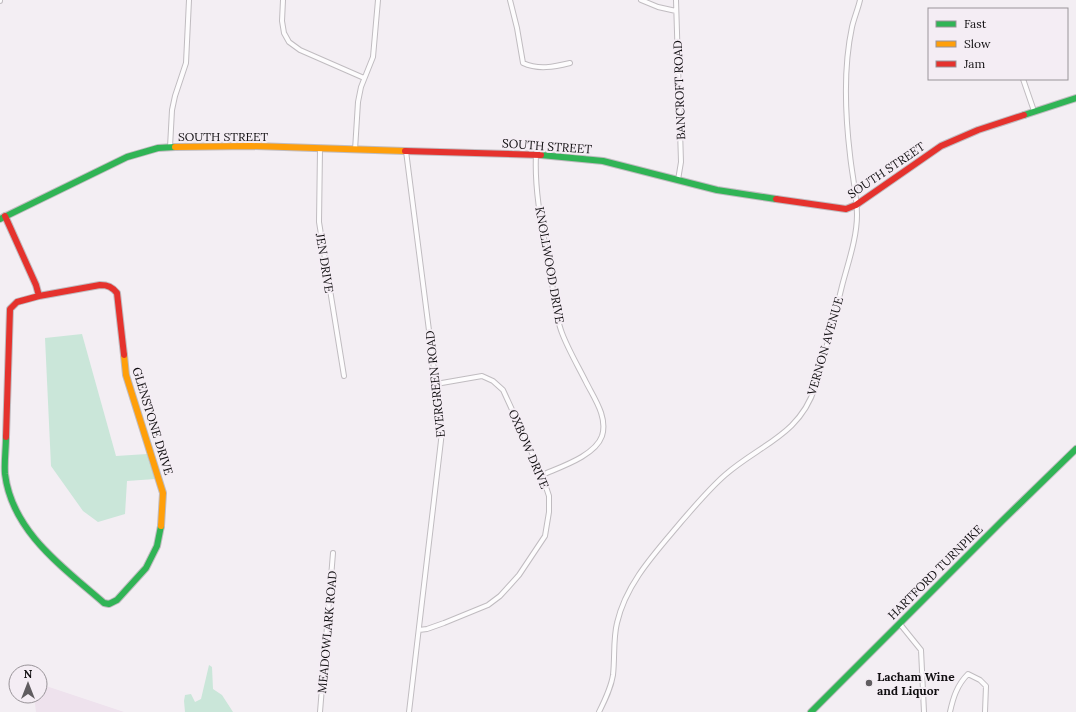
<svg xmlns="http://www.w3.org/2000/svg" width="1076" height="712" font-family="Lora,serif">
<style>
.education{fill:#eee2ed}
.green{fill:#cae6d9}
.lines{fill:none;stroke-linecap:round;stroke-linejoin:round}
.street-casing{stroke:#c0bcc0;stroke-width:6}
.fast-casing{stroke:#c0bcc0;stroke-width:8}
.slow-casing{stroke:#c0bcc0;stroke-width:8}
.jam-casing{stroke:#c0bcc0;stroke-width:8}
.street{stroke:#fdfcfd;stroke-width:4}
.fast{stroke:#30b455;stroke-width:6}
.slow{stroke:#ff9f0a;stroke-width:6}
.jam{stroke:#e5322d;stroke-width:6}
.poi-dot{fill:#605d60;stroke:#f4edf4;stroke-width:1.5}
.labels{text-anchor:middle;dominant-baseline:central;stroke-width:4;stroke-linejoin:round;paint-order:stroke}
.street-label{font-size:12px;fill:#110f11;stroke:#f4edf4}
.poi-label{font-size:12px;font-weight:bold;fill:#110f11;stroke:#f4edf4;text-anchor:start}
</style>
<rect width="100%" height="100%" fill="#f3eef3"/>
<path class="education" d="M40 684 124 712H36L34 696H40Z"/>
<path class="green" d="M82 334 116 456 147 454 155 479 127 481 125 514 98 522 83 511 51 466 45 338Z
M209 665 212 667 213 689 222 695 233 712H185L184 701 185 695 191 694 195 702 201 699Z"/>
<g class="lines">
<g class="street-casing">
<path id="street" d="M283 0 282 21 284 33 289 42 300 50 364 78
M510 0 517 28 523 63C538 70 554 67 570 63
M641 0 658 7 676 11
M676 0 681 162 678 180
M0 1V0
M1023 79 1034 111
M170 147 172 110 175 96 186 63 189 0
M320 149 319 222 344 376
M355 150 358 102 361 87 373 57 378 0
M406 151 442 432 409 712
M536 155C534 195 544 236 551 276 554 294 555 315 562 333 568 349 578 366 586 382 594 398 608 417 602 436 595 456 560 467 542 475
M900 624 921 650 924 712
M419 630 427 629 444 623 488 605 500 596 519 575 545 536 549 512V496L542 475 503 390 493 381 482 376 436 384
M320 712 333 553
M599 712C605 700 611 688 613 675 615 657 613 639 617 623 626 583 656 552 681 522 695 506 709 489 725 475 759 445 800 435 815 387 825 354 834 319 842 286 848 263 857 238 857 215 857 195 852 175 850 155 845 113 843 69 852 27 854 18 858 9 860 0
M950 712C953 698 957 685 968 674L980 680 986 686 985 712"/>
</g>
<g class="fast-casing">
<path id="fast" d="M1024 115 1076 98
M541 155 603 161 717 190 776 199
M0 219 127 157 158 148 175 147
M6 437C6 449 4 462 5 474 12 532 64 568 104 603L109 604 117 600 146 568 157 546 161 526
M811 712 1002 521 1076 449"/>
</g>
<g class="slow-casing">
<path id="slow" d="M175 147 251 146 405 151
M124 355 126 375 163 493 161 526"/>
</g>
<g class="jam-casing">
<path id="jam" d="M405 151 541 155
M776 199 846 209 856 205 941 146 978 130 1024 115
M5 216 36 285 39 296 100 285C108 285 112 287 117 293L124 355
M6 437 10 309 17 302 39 296"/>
</g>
<use href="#street" class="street"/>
<use href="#fast" class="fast"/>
<use href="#slow" class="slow"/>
<use href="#jam" class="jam"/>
</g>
<circle class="poi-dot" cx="869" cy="683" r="4"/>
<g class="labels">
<g class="street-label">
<text transform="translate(679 90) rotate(-92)">BANCROFT ROAD</text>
<text x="223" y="136">SOUTH STREET</text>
<text transform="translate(547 146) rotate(4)">SOUTH STREET</text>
<text transform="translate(886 170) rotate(-34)">SOUTH STREET</text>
<text transform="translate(325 263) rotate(81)">JEN DRIVE</text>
<text transform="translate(550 265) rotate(80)">KNOLLWOOD DRIVE</text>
<text transform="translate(825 346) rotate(-74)">VERNON AVENUE</text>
<text transform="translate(435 384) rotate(-96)">EVERGREEN ROAD</text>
<text transform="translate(153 421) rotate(73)">GLENSTONE DRIVE</text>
<text transform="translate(529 449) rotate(67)">OXBOW DRIVE</text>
<text transform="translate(935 572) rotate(-45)">HARTFORD TURNPIKE</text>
<text transform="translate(327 632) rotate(-85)">MEADOWLARK ROAD</text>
</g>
<g class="poi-label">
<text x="877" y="676">Lacham Wine<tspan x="877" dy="14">and Liquor</tspan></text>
</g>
</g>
<rect x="928" y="8" width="140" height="72" fill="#f4edf4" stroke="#999499"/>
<rect x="936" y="21" width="20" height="6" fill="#30b455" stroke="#999499"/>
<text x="964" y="28" font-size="12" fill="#110f11">Fast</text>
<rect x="936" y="41" width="20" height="6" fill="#ff9f0a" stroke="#999499"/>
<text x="964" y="48" font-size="12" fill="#110f11">Slow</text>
<rect x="936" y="61" width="20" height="6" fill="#e5322d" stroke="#999499"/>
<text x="964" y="68" font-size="12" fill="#110f11">Jam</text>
<g transform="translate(28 684)"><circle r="19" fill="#f4edf4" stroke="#999499"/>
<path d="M0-3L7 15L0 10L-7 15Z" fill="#605d60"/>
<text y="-6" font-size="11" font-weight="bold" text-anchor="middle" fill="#110f11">N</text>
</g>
</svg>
